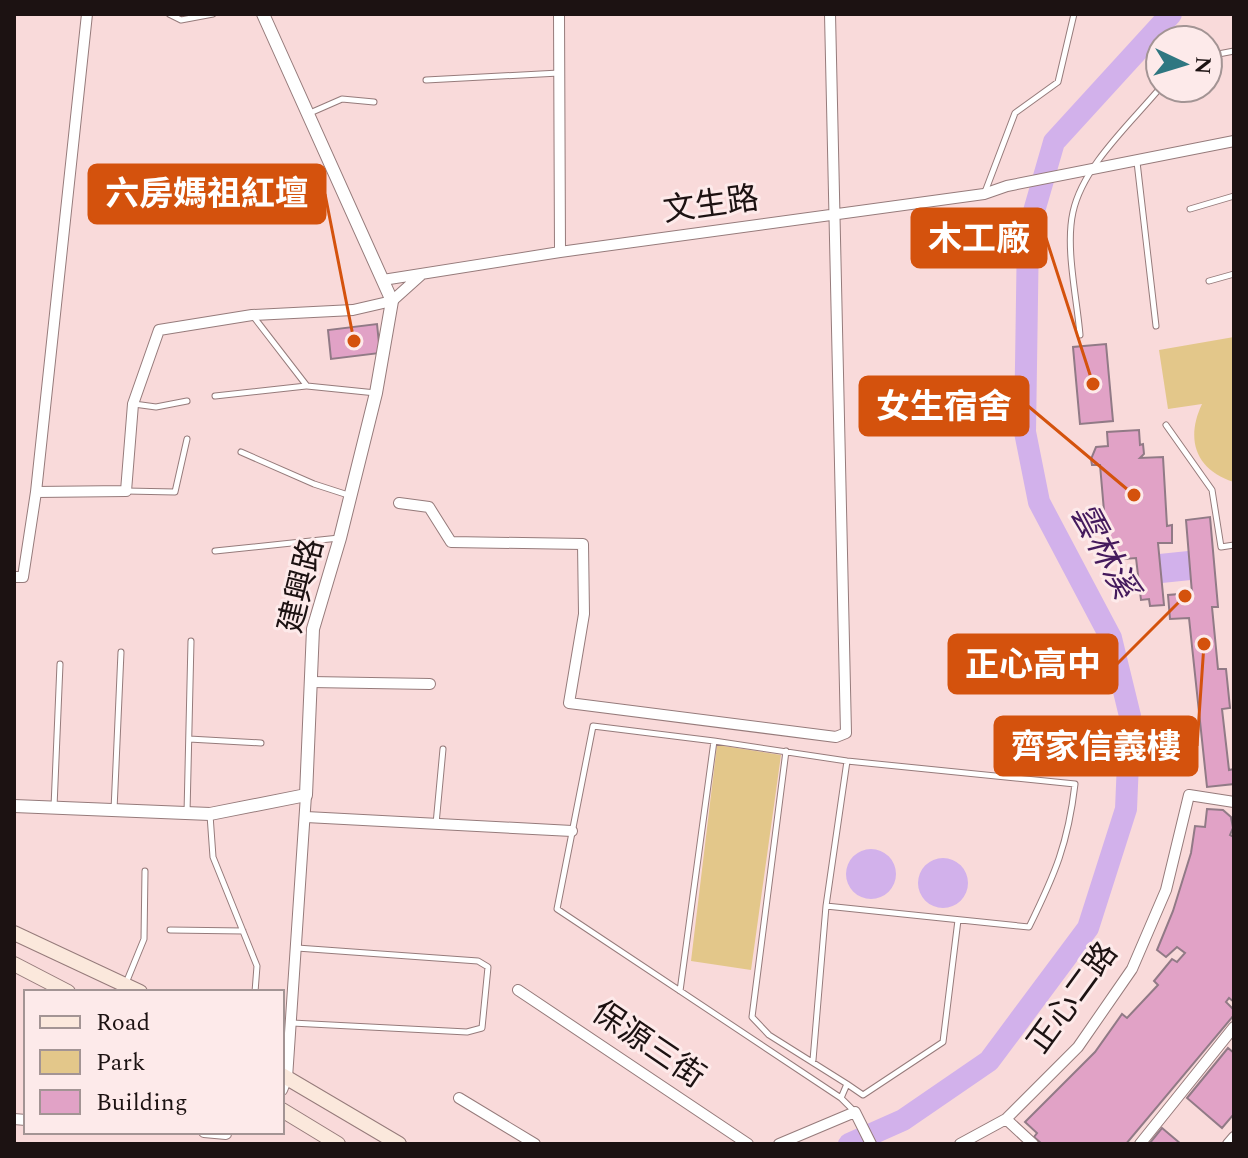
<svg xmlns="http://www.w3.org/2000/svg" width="1248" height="1158" font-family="Spectral,'Noto Sans TC',serif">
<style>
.green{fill:#e3c78a}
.water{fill:#d2b1eb}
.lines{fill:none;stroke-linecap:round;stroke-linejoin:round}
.river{stroke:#d2b1eb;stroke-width:22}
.building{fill:#e1a2c6;stroke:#917a86;stroke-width:2}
.service-casing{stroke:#967b7b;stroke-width:7}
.minor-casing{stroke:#967b7b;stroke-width:12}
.tertiary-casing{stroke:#967b7b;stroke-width:14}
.secondary-casing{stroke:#967b7b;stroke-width:16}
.service{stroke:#fff;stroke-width:5}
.minor{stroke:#fff;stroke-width:10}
.tertiary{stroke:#fff;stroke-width:12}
.secondary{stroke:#fbe8dc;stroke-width:14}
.labels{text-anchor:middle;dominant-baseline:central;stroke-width:6;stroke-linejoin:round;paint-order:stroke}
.street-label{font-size:32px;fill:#1c1212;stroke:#fdeaea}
.water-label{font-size:34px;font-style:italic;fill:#441a5d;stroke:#fdeaea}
.leader{fill:none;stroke:#d4520d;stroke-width:3}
.callout-dot{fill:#d4520d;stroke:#fdeaea;stroke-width:3}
.callout{fill:#d4520d;stroke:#d4520d;stroke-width:3}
.callout-label{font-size:34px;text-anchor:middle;font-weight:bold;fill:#fff}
</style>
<rect width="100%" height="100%" fill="#f9dada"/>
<path class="green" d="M1234 337V482C1196 470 1185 440 1202 404L1168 409 1159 350Z
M717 745 781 755 751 970 691 961Z"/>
<path class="water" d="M1188 551 1191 580 1162 583 1159 554Z
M846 874a25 25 0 1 1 50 0a25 25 0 1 1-50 0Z
M918 883a25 25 0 1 1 50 0a25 25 0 1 1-50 0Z"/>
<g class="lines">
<path class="river" d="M849 1144 903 1120 989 1061 1088 928 1126 809 1130 716 1111 638 1039 502 1025 432 1028 232 1054 142 1171 14"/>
</g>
<path class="building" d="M377 324 380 353 331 359 328 330Z
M1106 344 1113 421 1080 424 1073 347Z
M1139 430 1140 445 1143 444 1144 454 1140 458 1163 457 1167 526 1172 525V543H1158L1164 605 1150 606 1149 599 1141 600 1136 558 1125 559V555L1114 556 1107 545 1100 465H1092L1091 459 1096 447 1108 446 1107 432Z
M1210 517 1218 607H1212L1218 669H1226L1230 708 1222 709 1229 770 1234 769V784L1207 787 1189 618 1170 619 1168 595 1192 593 1186 520Z
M1207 809 1223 810 1231 817 1233 828 1230 835 1234 837V1002L1229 998 1226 1002 1234 1010V1015L1126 1144H1042L1034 1137 1037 1133 1025 1122 1095 1052 1122 1014 1127 1018 1158 985 1154 981 1172 959 1177 962 1185 953 1177 947 1166 957 1157 950 1173 911 1191 853 1195 826 1205 827Z
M1228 1048 1234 1053V1114L1222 1128 1187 1098Z
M1162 1128 1181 1144H1149Z"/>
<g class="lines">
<g class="service-casing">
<path id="service" d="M169 14 181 20 213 14
M1208 56 1234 51
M426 80 559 73
M310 113 342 99 374 102
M1137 162 1156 326
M985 192 1015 113 1058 82 1074 14
M1190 209 1234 196
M1209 281 1234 274
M253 316 307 386 376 393
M1080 335C1077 298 1065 248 1073 212 1083 166 1130 124 1160 88
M215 396 306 386
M134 404 156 407 187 401
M1166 425 1212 490 1221 547 1234 545
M241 452 314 484 348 495
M126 491 175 492 187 439
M215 551 339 538
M189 739 261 743
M714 741 847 761 1075 784C1068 844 1055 874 1029 927L826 906 813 1060
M786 751 752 1017 769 1035 847 1084 841 1098
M54 807 60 664
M114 810 121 652
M187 813 191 641
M210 815 213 857 257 966 255 992
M436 824 443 749
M826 906 847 761
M170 930 243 931
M126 983 144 939 145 871
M680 991 714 741 593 726 557 909 841 1098 854 1111
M292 1023 467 1032 482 1028 488 967 478 961 297 948
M847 1084 863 1095 943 1042 958 920"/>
</g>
<g class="minor-casing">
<path id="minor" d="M559 14 560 252
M383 280 560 252 984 194 1007 186 1234 141
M36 492 126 491 133 404 159 330 252 315 353 310 392 301 421 275
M399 503 429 507 451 542 583 544 584 614 569 703 836 737 846 733 830 14
M14 577H23L36 492 87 14
M311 682 430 684
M306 817 572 831
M518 990 748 1144
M282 1090 287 1078 306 795
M459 1098 535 1144
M14 1119 26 1120
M1006 1119 1033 1144
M204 1132 226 1134
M779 1144 855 1112 871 1144
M960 1144 1006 1119 1078 1047 1132 969 1166 890 1189 795 1234 802
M1140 1144 1234 1027
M1228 1144 1234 1137"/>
</g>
<g class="tertiary-casing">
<path id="tertiary" d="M14 806 210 814 306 795 313 629 340 538 376 393 392 301 263 14"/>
</g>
<g class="secondary-casing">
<path id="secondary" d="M14 933 140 992
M14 964 68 992
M282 1075 399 1144
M282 1110 338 1144"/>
</g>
<use href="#service" class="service"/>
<use href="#minor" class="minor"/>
<use href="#tertiary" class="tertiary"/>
<use href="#secondary" class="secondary"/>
</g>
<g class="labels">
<g class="street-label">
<text transform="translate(711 205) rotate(-8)">文生路</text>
<text transform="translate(302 586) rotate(-76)">建興路</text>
<text transform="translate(1073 998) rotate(-54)">正心二路</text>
<text transform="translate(648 1045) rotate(34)">保源三街</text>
</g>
<g class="water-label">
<text transform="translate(1103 551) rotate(62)">雲林溪</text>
</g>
</g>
<path class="leader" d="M354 341L325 194M1093 384L1046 238M1134 495L1028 406M1185 596L1117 664M1204 644L1197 746"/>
<g class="callout-dot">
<circle cx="354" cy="341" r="8"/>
<circle cx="1093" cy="384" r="8"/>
<circle cx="1134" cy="495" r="8"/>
<circle cx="1185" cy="596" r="8"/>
<circle cx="1204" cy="644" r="8"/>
</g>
<g class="callout">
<rect x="89" y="165" width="236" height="58" rx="8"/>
<rect x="912" y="209" width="134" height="58" rx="8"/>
<rect x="860" y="377" width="168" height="58" rx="8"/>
<rect x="949" y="635" width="168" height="58" rx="8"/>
<rect x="995" y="717" width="202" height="58" rx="8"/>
</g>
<g class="callout-label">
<text x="207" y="205">六房媽祖紅壇</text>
<text x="979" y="250">木工廠</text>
<text x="944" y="418">女生宿舍</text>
<text x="1033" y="676">正心高中</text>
<text x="1096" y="758">齊家信義樓</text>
</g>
<rect width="1248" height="1158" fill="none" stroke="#1c1212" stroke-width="32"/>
<rect x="24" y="990" width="260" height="144" fill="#fdeaea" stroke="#a39494" stroke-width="2"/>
<rect x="40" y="1016" width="40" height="12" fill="#fbe8dc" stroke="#a39494" stroke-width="2"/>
<text x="96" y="1030" font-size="24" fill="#1c1212">Road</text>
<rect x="40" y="1050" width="40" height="24" fill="#e3c78a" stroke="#a39494" stroke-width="2"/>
<text x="96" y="1070" font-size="24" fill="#1c1212">Park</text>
<rect x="40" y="1090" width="40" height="24" fill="#e1a2c6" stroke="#a39494" stroke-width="2"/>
<text x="96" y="1110" font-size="24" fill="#1c1212">Building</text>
<g transform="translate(1184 64) rotate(94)"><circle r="38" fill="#fdeaea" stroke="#a39494" stroke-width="2"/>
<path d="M0-6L14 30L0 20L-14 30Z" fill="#2f7781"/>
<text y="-12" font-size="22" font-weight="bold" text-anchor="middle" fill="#1c1212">N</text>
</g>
</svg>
